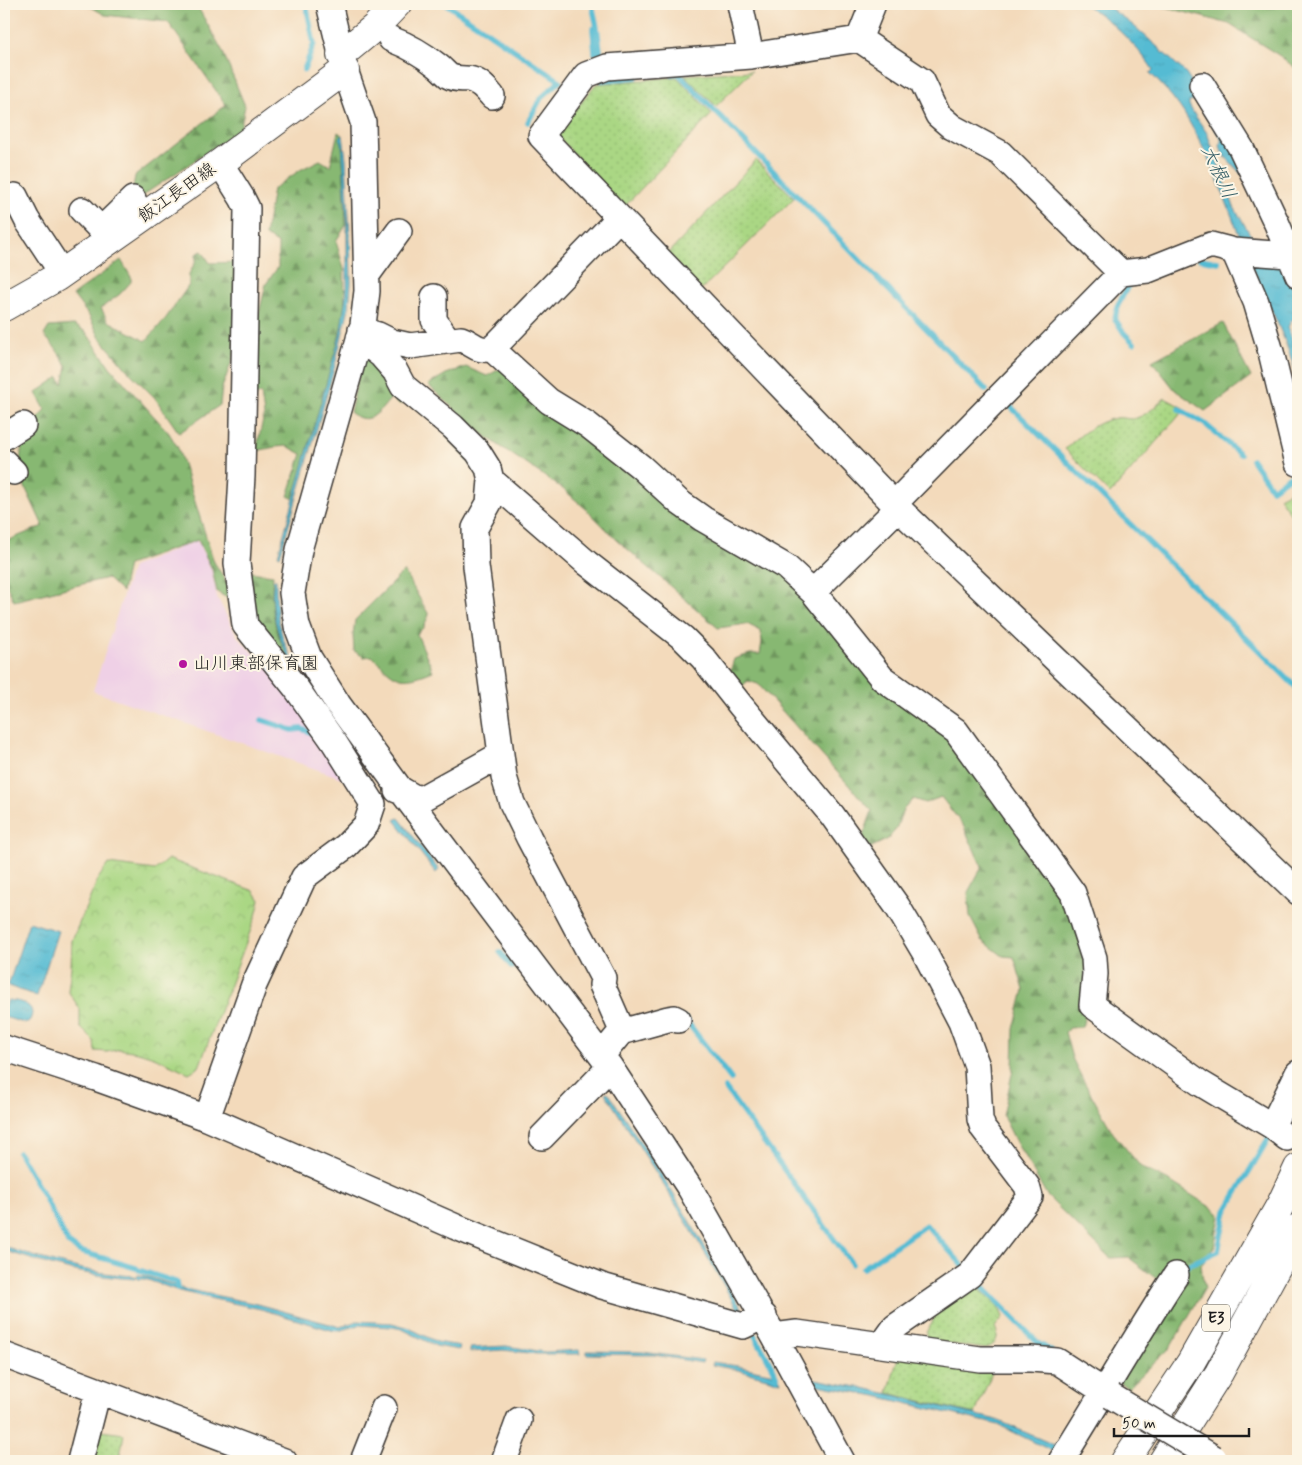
<svg xmlns="http://www.w3.org/2000/svg" width="1302" height="1465" font-family="Mynerve,'Klee One',sans-serif">
<style>
.built{fill:#efd0e6}
.grass{fill:url(#grass-dots);stroke:#637a50}
.forest{fill:url(#forest-firs);stroke:#526a47}
.park{fill:url(#park-crowns);stroke:#637a50}
.water{fill:url(#water-ripples);stroke:#386c78}
.lines{fill:none;stroke-linecap:round;stroke-linejoin:round}
.stream{stroke:#55bbd3;stroke-width:5.5}
.minor-casing{stroke:#3c3834;stroke-width:28}
.major-casing{stroke:#3c3834;stroke-width:30}
.highway-casing{stroke:#3c3834;stroke-width:30}
.minor{stroke:#fff;stroke-width:25}
.major{stroke:#fff;stroke-width:28}
.highway{stroke:#fff;stroke-width:28}
.minor-bridge-casing{stroke:#3c3834;stroke-width:28;stroke-linecap:butt}
.minor-bridge{stroke:#fff;stroke-width:25}
.poi-dot{fill:#b5179e;stroke:#fcf5e5;stroke-width:2}
.labels{text-anchor:middle;dominant-baseline:central;stroke-width:4;stroke-linejoin:round;paint-order:stroke}
.shield{fill:#fcf5e5;stroke:#5f5d58;stroke-width:1}
.shield-label{font-size:16px;font-weight:bold;fill:#1c1c1c}
.street-label{font-size:18px;fill:#1c1c1c;stroke:#fcf5e5}
.poi-label{font-size:18px;fill:#1c1c1c;stroke:#fcf5e5;text-anchor:start}
.water-label{font-size:19px;font-style:italic;fill:#335c65;stroke:#fcf5e5}
</style>
<defs>
<pattern id="grass-dots" width="8" height="8" patternUnits="userSpaceOnUse" patternTransform="scale(1.25)"><rect width="8" height="8" fill="#aad784"/><path d="M2 2h.1M6 6h.1" fill="none" stroke="#92b871" stroke-width="1.8" stroke-linecap="round"/></pattern>
<pattern id="forest-firs" width="22" height="20" patternUnits="userSpaceOnUse" patternTransform="scale(1.25)"><rect width="22" height="20" fill="#87b872"/><path d="M5 1l3.5 6h-7zM16 11l3.5 6h-7z" fill="#6e955d"/></pattern>
<pattern id="park-crowns" width="20" height="18" patternUnits="userSpaceOnUse" patternTransform="scale(1.25)"><rect width="20" height="18" fill="#aad784"/><path d="M2 6a3 3 0 1 1 6 0M12 15a3 3 0 1 1 6 0" fill="none" stroke="#92b871"/></pattern>
<pattern id="water-ripples" width="26" height="14" patternUnits="userSpaceOnUse" patternTransform="scale(1.25)"><rect width="26" height="14" fill="#55bbd3"/><path d="M2 4q2-2 4 0t4 0M15 11q2-2 4 0t4 0" fill="none" stroke="#49a0b5"/></pattern>
</defs>
<rect width="100%" height="100%" fill="#fcf5e5"/>
<filter id="ink" filterUnits="userSpaceOnUse"><feTurbulence type="fractalNoise" baseFrequency=".02" numOctaves="2"/><feDisplacementMap in="SourceGraphic" scale="10" xChannelSelector="R" yChannelSelector="G"/><feConvolveMatrix kernelMatrix="1 2 1 2 8 2 1 2 1" color-interpolation-filters="sRGB"/></filter>
<filter id="wash" filterUnits="userSpaceOnUse"><feTurbulence type="fractalNoise" baseFrequency=".0096" numOctaves="4" result="noise"/><feDisplacementMap in="SourceGraphic" scale="20" xChannelSelector="R" yChannelSelector="G"/><feGaussianBlur stdDeviation="1.12" result="paint"/><feColorMatrix in="noise" values="0 0 0 0 0 0 0 0 0 0 0 0 0 0 0 0 0 1.4 0 .05"/><feComposite in="paint" operator="in"/></filter>
<g filter="url(#wash)">
<rect width="100%" height="100%" fill="#f3dabb"/>
<path class="built" d="M197 541 211 569 217 597 237 636 309 712 350 781 93 691 132 567Z"/>
<path class="grass" d="M752 71 716 106 684 75Z
M677 77 712 114 623 208 556 134 596 84Z
M756 160 794 198 701 290 668 254Z
M1165 398 1185 409 1110 494 1065 449C1079 436 1096 421 1116 418 1121 417 1127 419 1132 419 1145 417 1156 406 1165 398Z
M1298 489V525L1279 497 1290 491Z
M972 1282 998 1306 1003 1317 995 1327C1000 1337 996 1345 986 1349L926 1340C924 1331 930 1328 933 1321 934 1317 934 1313 934 1308Z
M898 1357 996 1363 975 1414 888 1393Z
M94 1430 124 1434 119 1461H88Z"/>
<path class="forest" d="M86 4H196L222 50 245 106 240 130 130 204 135 176 226 105 168 22 105 15Z
M1154 4H1298V70L1280 56 1229 24Z
M338 132 342 135 346 225 336 241 344 269 345 309 337 346 294 499 288 496 302 454 287 446 275 447 256 451 264 415 261 394 253 396 256 326 266 284 278 267V243L265 236 273 189 300 170 320 160 330 166Z
M202 251 210 263 238 262 234 355 222 388 220 405 179 433 155 398 129 372 100 338 89 316 73 295 121 260 131 277V282L120 294 101 308 108 321 146 341 166 318 189 285V274L196 261V254Z
M1223 323 1251 377 1205 411 1175 390 1152 361Z
M74 325 86 332 110 367 169 433 178 448 214 562 233 592 227 598 217 592 212 569 198 540 128 565 122 592 107 578 14 601 4 579V542L43 526 19 474 22 443 45 409 36 393 59 377 63 384 67 366 56 349 44 335 49 327Z
M365 350 408 399 402 404H397L392 397C379 412 369 428 350 412Z
M505 366 783 570 954 734 1069 893 1090 959 1087 1008 1082 1027 1070 1028 1065 1032 1072 1058 1083 1080 1113 1133 1141 1167 1171 1182 1212 1208 1220 1215 1214 1247 1200 1266 1205 1288 1170 1348 1128 1388 1116 1380 1170 1289 1128 1257 1110 1258 1048 1197 1016 1142 1003 1116 1013 1069 1014 1029 1024 990 1014 957 1003 956 982 940 970 917 968 892 982 867 963 825 941 797 925 803 913 799 903 810 896 829 888 839 870 848 862 839 872 811 758 684 748 681 737 690 727 681 734 659 750 654H760L762 642 761 631 747 624 718 628 616 539 585 508 563 489 488 438 453 408 428 385 446 374 466 367 487 376Z
M404 571 429 615 423 628 417 634 433 671C399 685 396 679 372 656L364 657 354 651 353 635 355 620Z
M250 572 273 575C271 594 272 615 278 634 281 643 286 652 289 660L254 625Z"/>
<path class="park" d="M168 859 254 891 260 900 256 916 199 1067 189 1073 154 1057 138 1052 120 1049 107 1052 95 1051 94 1041 80 1027V1009L68 991 71 967 72 940 98 879 108 864 155 870Z"/>
<path class="water" d="M1083 4H1105L1134 26 1161 50V52L1165 54 1186 73 1232 146 1243 176 1222 153 1220 145 1221 142V138L1204 114 1202 107 1195 101 1189 102V105L1194 114 1207 133 1234 207 1250 234 1259 243 1277 250 1298 300V327L1292 319 1288 327 1298 362V382C1288 340 1267 302 1250 262 1230 215 1215 164 1188 120 1178 102 1164 87 1150 73L1153 70 1152 68C1137 46 1107 16 1083 4Z
M343 135 346 159 350 239 351 283 349 307 333 373 280 556 278 555 340 335 347 289V218L342 144 340 137Z
M274 579 276 580C276 595 276 612 280 627 284 646 295 664 305 681 282 654 268 615 274 579Z
M399 818 439 870 436 873 395 820Z
M29 922 58 931 37 996 8 986Z
M8 1000C22 1001 40 1006 28 1023H24L4 1017V1007Z
M608 1092 662 1175 745 1314 741 1316C699 1240 653 1167 605 1093Z
M4 1247C46 1260 89 1274 134 1276L135 1279C90 1277 46 1265 4 1250Z
M137 1275 145 1276 185 1289 257 1304 340 1327 357 1321 392 1323 407 1327 437 1342 460 1346 459 1350 436 1346 402 1329 392 1327 359 1325 338 1331 331 1330 261 1309 209 1298 179 1291 145 1279H137Z
M506 1346 545 1352 579 1350 580 1354H537L503 1350 470 1352V1348Z
M587 1351 643 1352 703 1360 702 1363 654 1355 587 1354Z
M713 1362 737 1366 778 1375 781 1382 738 1370 712 1365Z
M810 1378 868 1389 997 1420 1054 1445 1059 1442 1054 1452 999 1425 876 1396 813 1384Z"/>
<g class="lines">
<path class="stream" d="M446 4 560 81 541 98 528 122
M592 4 597 27 601 57
M595 53 593 29 597 27
M304 70 314 44 306 4
M672 74 678 73 986 390
M602 80 636 77
M1200 259 1218 262
M1129 284 1117 307 1115 319 1124 333 1134 343
M1007 403 1298 689
M1179 409 1205 424 1240 454
M1252 460 1272 489 1296 472
M262 720 292 730 302 729 318 735
M500 952 512 967
M685 1019 731 1079
M725 1088 852 1264
M19 1153 42 1193 68 1243 79 1251 136 1268
M863 1268 926 1225 966 1269
M1179 1269 1218 1251 1226 1211 1271 1134
M139 1270 176 1282 177 1288
M976 1280 1038 1343 1051 1351
M755 1336 774 1370 777 1378"/>
</g>
</g>
<g filter="url(#ink)">
<g class="lines">
<g class="minor-casing">
<path id="minor" d="M329 4 345 70 363 122 367 291 363 325 299 550 292 593 297 626 309 658 338 704 400 789 610 1067 691 1190 774 1336 842 1461
M740 4 751 56
M391 39C407 45 423 54 438 66 442 69 445 73 449 76 456 80 461 78 468 79 479 80 486 89 492 96
M859 39 873 4
M1202 85 1241 148 1277 224 1298 275
M15 196 27 220 62 273
M82 210 111 240
M619 218 492 349 549 401 588 425 641 467 679 502 703 519 786 567 813 592 882 678 956 731 1073 893 1094 958 1095 974 1092 1005 1200 1083 1272 1126 1287 1138
M101 230 133 199
M1234 251 1256 302 1271 352 1298 463
M1289 255 1234 251 1211 245 1148 270 1121 273 1000 153 952 127 938 115 922 81 859 39 751 56 607 67 586 75 541 136 898 508 1298 892
M367 275 399 231
M434 297V320L448 340
M361 330 378 335 392 342 410 346 461 339C475 344 475 351 492 349
M359 338 381 355 395 371 403 386 453 427 478 452 488 468 491 480 489 503 475 528 476 566 504 777 512 803 529 838 603 978 602 985 620 1026 621 1032 602 1055
M4 437 23 425
M4 462 14 472
M491 480 587 563 683 638 703 658 741 706 832 815 897 906 925 953 961 1022 977 1066 980 1119 983 1128 1027 1186 1030 1197 970 1275 895 1327 882 1345
M894 504 1121 273
M813 592 898 508
M397 790 400 789 419 800 500 755
M621 1032 668 1019 674 1018 678 1020
M4 1048 96 1078 207 1118 456 1227 602 1286 743 1326 764 1316
M207 1118 254 985 304 877 346 846 366 825 373 804 334 742 296 688 245 625 237 563 242 476 247 208 242 198 220 163
M1272 1126 1298 1073
M542 1137 610 1067
M774 1336 797 1333 980 1359H1031L1057 1361 1111 1396
M4 1355 284 1461
M80 1461 98 1391
M363 1461 384 1408
M504 1461 519 1420
M1061 1461C1100 1399 1136 1336 1176 1275"/>
</g>
<g class="major-casing">
<path id="major" d="M341 55 375 27 397 4
M4 307 57 277 220 163 345 70"/>
</g>
<g class="highway-casing">
<path id="highway" d="M1125 1461 1191 1362 1281 1204 1298 1168
M1163 1461 1219 1373 1298 1228"/>
</g>
<use href="#minor" class="minor"/>
<use href="#major" class="major"/>
<use href="#highway" class="highway"/>
<g class="minor-bridge-casing">
<path id="minor-bridge" d="M1111 1396 1214 1458"/>
</g>
<use href="#minor-bridge" class="minor-bridge"/>
</g>
</g>
<circle class="poi-dot" cx="183" cy="664" r="5"/>
<g class="labels">
<rect class="shield" x="1202" y="1304.5" width="28" height="27" rx="4"/>
<g class="shield-label">
<text x="1216" y="1318">E3</text>
</g>
<g class="street-label">
<text transform="translate(177 193) rotate(-35)">飯江長田線</text>
</g>
<g class="poi-label">
<text x="193" y="664">山川東部保育園</text>
</g>
<g class="water-label">
<text transform="translate(1218 172) rotate(65)">大根川</text>
</g>
</g>
<rect width="1302" height="1465" fill="none" stroke="#fcf5e5" stroke-width="20"/>
<path d="M1114 1428v8h135v-8" fill="none" stroke="#1c1c1c" stroke-width="2.5"/>
<text x="1122" y="1428" font-size="15" fill="#1c1c1c" stroke="#fcf5e5" stroke-width="4" paint-order="stroke">50 m</text>
</svg>
